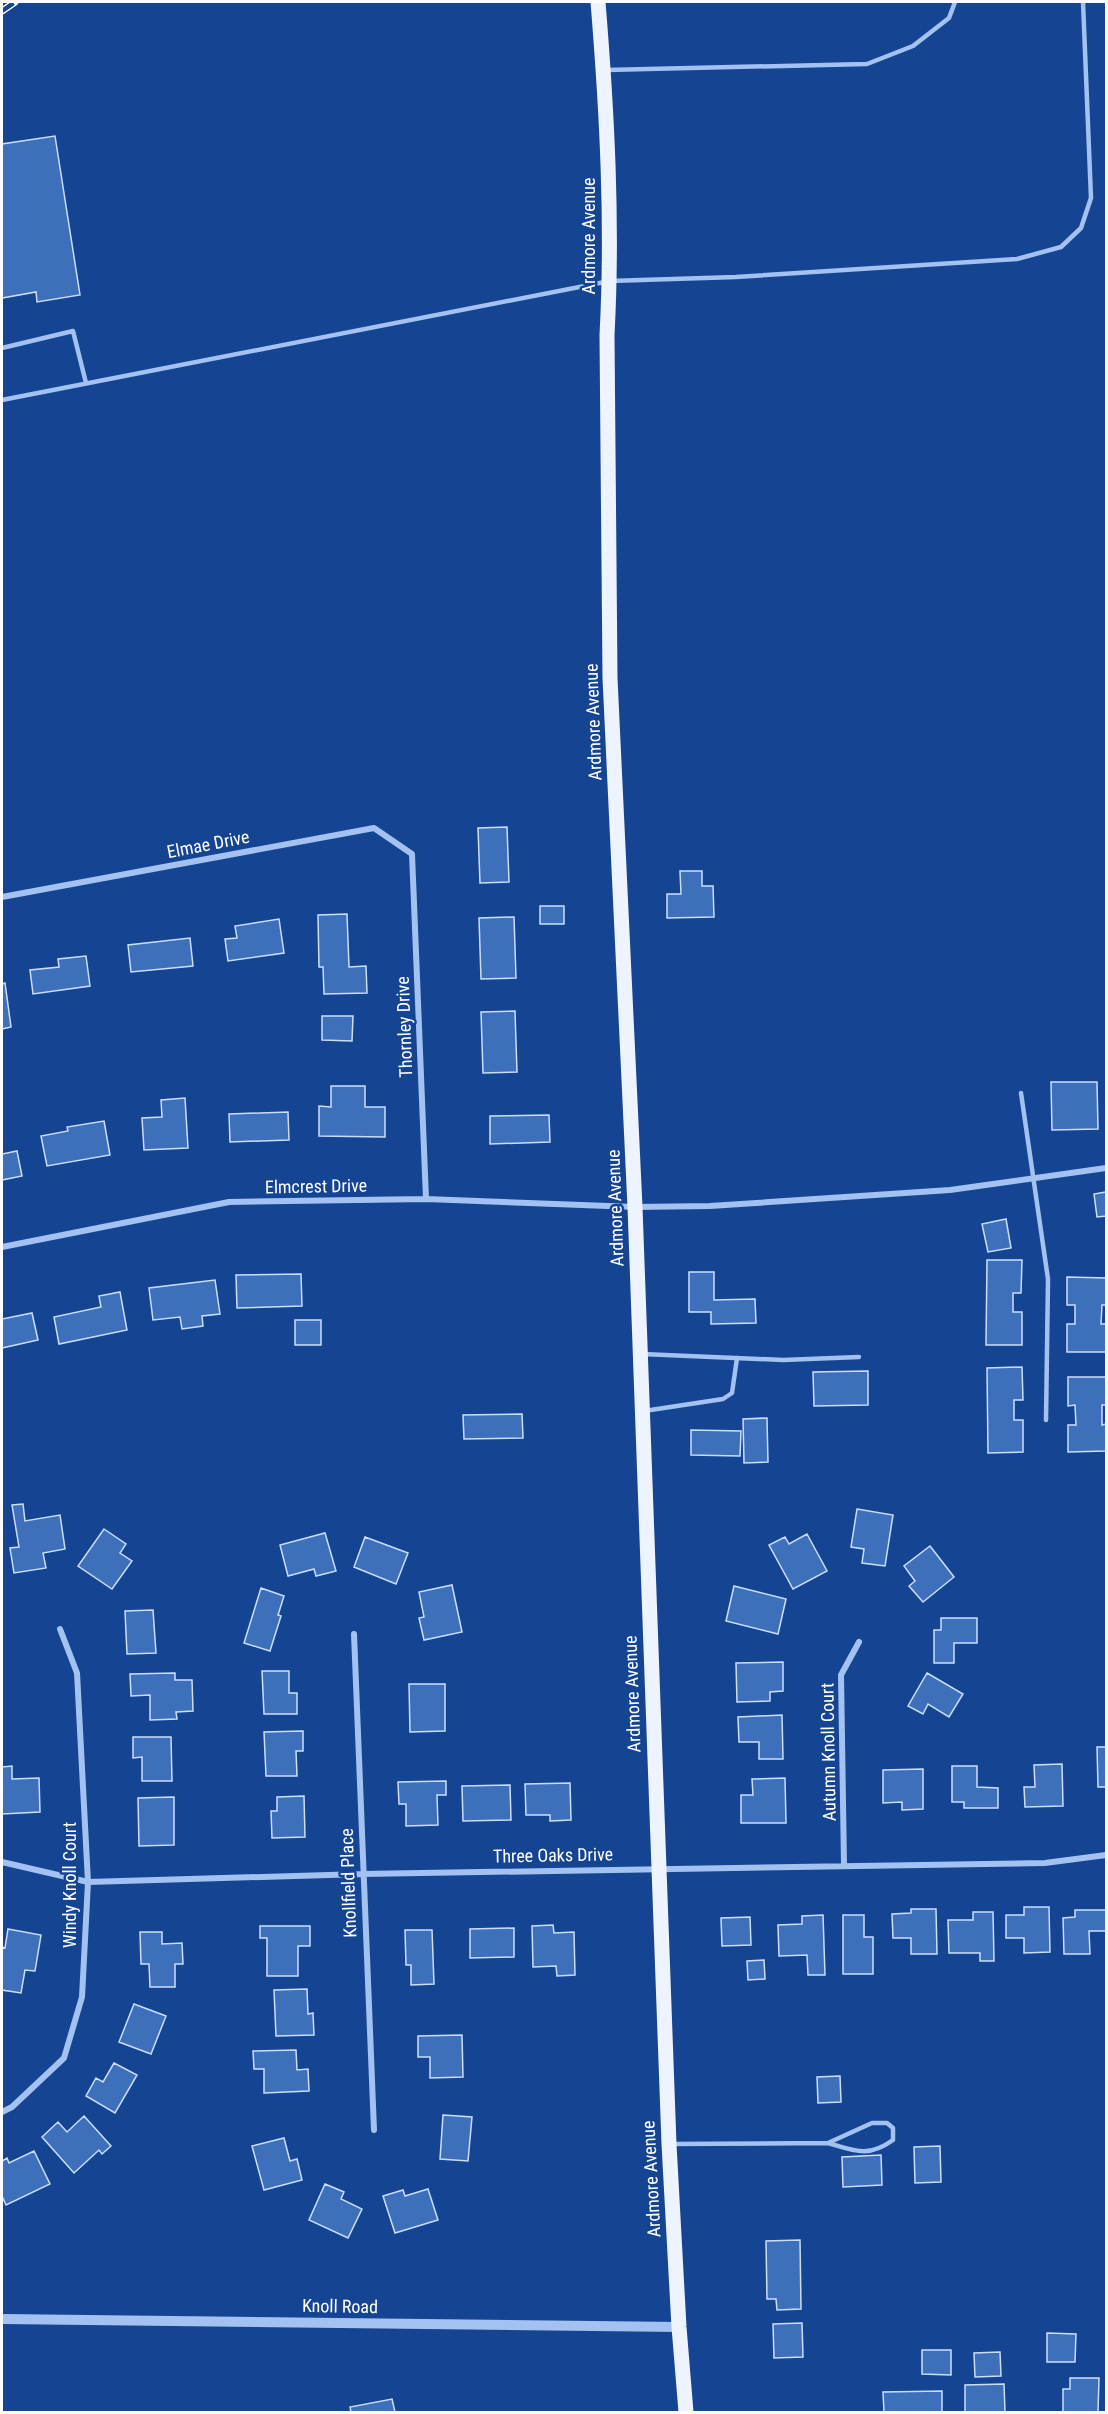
<svg xmlns="http://www.w3.org/2000/svg" width="1108" height="2414" font-family="'Roboto Condensed',sans-serif">
<style>
.building{fill:#3d6fba;stroke:#cadefc;stroke-width:1.5}
.lines{fill:none;stroke-linecap:round;stroke-linejoin:round}
.service{stroke:#a3c2f1;stroke-width:4.5}
.minor{stroke:#a3c2f1;stroke-width:6}
.tertiary{stroke:#a3c2f1;stroke-width:10}
.primary{stroke:#edf3ff;stroke-width:15}
.rail-casing{stroke:#fff;stroke-width:7}
.rail{stroke:#154592;stroke-width:4.5;stroke-dasharray:14;stroke-linecap:butt}
.labels{text-anchor:middle;dominant-baseline:central;stroke-width:5;stroke-linejoin:round;paint-order:stroke}
.street-label{font-size:18px;fill:#fff;stroke:#154592}
</style>
<rect width="100%" height="100%" fill="#154592"/>
<path class="building" d="M55 136 80 295 37 302 36 292 2 298V144Z
M507 827 509 882 480 883 478 828Z
M680 871H702V886H713L714 917 667 918V894H681Z
M540 906H564V924H540Z
M347 914 349 967 366 966 367 993 324 994 323 967H319L318 915Z
M514 917 516 978 481 979 479 918Z
M279 919 284 953 228 961 225 939 237 938 235 926Z
M190 938 193 966 131 972 128 945Z
M86 956 90 986 33 994 30 970 59 967 58 959Z
M5 983 11 1027 2 1029V984Z
M515 1011 517 1072 483 1073 481 1012Z
M322 1016H353L352 1041 322 1040Z
M1051 1082H1097L1098 1129 1052 1130Z
M331 1086H365V1107H385V1137L319 1136V1106L331 1107Z
M185 1098 188 1148 144 1150 142 1118 162 1117 161 1100Z
M288 1112 289 1140 230 1142 229 1114Z
M549 1115 550 1142 490 1144V1116Z
M104 1121 110 1155 47 1166 41 1136 68 1131 67 1127Z
M17 1151 22 1176 2 1180V1154Z
M1106 1192V1216L1097 1217 1094 1194Z
M1006 1219 1011 1248 988 1252 982 1224Z
M987 1260H1022L1021 1293H1013V1312H1022V1345H986Z
M689 1272H714V1300L755 1299 756 1323 711 1324V1312H689Z
M301 1274 302 1306 237 1308 236 1275Z
M1067 1277 1106 1278V1305H1102L1101 1324H1106V1352H1067V1324H1075V1305H1067Z
M215 1280 220 1314 202 1316 203 1326 182 1329 180 1317 153 1320 149 1288Z
M120 1292 127 1330 59 1344 54 1317 101 1307 99 1296Z
M32 1313 38 1340 2 1348V1319Z
M295 1320H321V1345H295Z
M1022 1367 1023 1400H1014V1420H1023V1452L988 1453 987 1368Z
M868 1371V1405L814 1406 813 1372Z
M1068 1377H1106V1405H1102V1425L1106 1424V1451L1068 1452V1425H1076L1075 1405 1068 1406Z
M522 1414 523 1438 464 1439 463 1415Z
M767 1418 768 1462 744 1463 743 1419Z
M691 1430 741 1431 740 1456 691 1455Z
M23 1504 25 1521 60 1515 65 1549 43 1553 46 1568 14 1573 10 1548 19 1547 12 1505Z
M857 1509 893 1515 885 1566 862 1563 864 1549 851 1547Z
M104 1529 126 1544 120 1553 132 1561 112 1589 78 1566Z
M325 1533 336 1571 316 1576 314 1569 288 1576 280 1545Z
M807 1534 827 1571 793 1589 769 1545 785 1537 789 1544Z
M365 1537 408 1553 396 1584 354 1567Z
M930 1546 954 1577 923 1602 909 1586 915 1581 904 1566Z
M452 1585 462 1632 424 1640 419 1618 424 1617 419 1592Z
M734 1586 786 1599 778 1634 726 1621Z
M261 1588 284 1596 278 1615 281 1616 270 1651 244 1643Z
M153 1610 156 1653 127 1654 125 1611Z
M941 1618H977V1643H954V1663H934V1630H941Z
M783 1662V1691L770 1692V1701L737 1702 736 1663Z
M262 1671H289V1693H297V1714H264Z
M175 1673V1680H192L193 1711 176 1712 177 1719 150 1720V1695L131 1696 130 1674Z
M927 1673 963 1694 949 1717 928 1704 923 1714 908 1706Z
M409 1684H445V1731L410 1732Z
M782 1715 783 1759H759V1742H739L738 1717Z
M303 1731V1751H296L297 1776H266L264 1732Z
M133 1737H171L172 1781H142V1757L133 1758Z
M1097 1747H1106V1787H1098Z
M1062 1764 1063 1806 1025 1807 1024 1787H1035L1034 1765Z
M12 1766V1779L39 1778 40 1812 2 1814V1767Z
M952 1766H977V1787L998 1788V1808H964V1802H952Z
M923 1769V1809L902 1810V1802L883 1803V1770Z
M785 1778 786 1823H741V1795H753L752 1779Z
M446 1781V1795H437L438 1825 406 1826V1804H399L398 1782Z
M570 1783 571 1820 550 1821V1815H526L525 1784Z
M510 1785 511 1820 463 1821 462 1786Z
M304 1796 305 1837 272 1838 271 1811H277V1797Z
M174 1797V1845L139 1846 138 1798Z
M1024 1907H1049L1050 1952 1024 1953V1938H1006V1915H1024Z
M911 1909H936L937 1954H911V1938H893L892 1914 911 1913Z
M1075 1910H1106V1931H1089L1090 1954H1064L1063 1918 1075 1917Z
M973 1912H993L994 1961H980V1953H949L948 1920H973Z
M823 1915 825 1975H808L807 1955 779 1956 778 1925 802 1924V1916Z
M843 1915H864V1937H873V1974H843Z
M750 1917 751 1945 722 1946 721 1918Z
M553 1925 554 1933 574 1932 575 1975 557 1976 556 1966 533 1967 532 1926Z
M260 1926H310V1946H298V1976H267V1938H260Z
M514 1928V1957L470 1958V1929Z
M8 1929 41 1935 35 1971 25 1970 21 1993 2 1990V1947L5 1948Z
M405 1930H432L434 1984 411 1985V1965H406Z
M140 1932H162V1944L182 1943 183 1964H175V1987H150L149 1964H141Z
M764 1960 765 1979 748 1980 747 1961Z
M307 1989 308 2014 313 2013 314 2035 276 2036 274 1990Z
M134 2004 166 2016 151 2054 119 2042Z
M462 2035 463 2077 430 2078V2057H418V2036Z
M296 2050 297 2070 308 2069 309 2091 264 2093V2069H254L253 2051Z
M114 2063 137 2075 115 2113 86 2096 96 2078 103 2082Z
M840 2076 841 2102 818 2103 817 2077Z
M443 2115 472 2117 468 2161 440 2159Z
M84 2116 111 2146 102 2154 99 2150 74 2173 42 2137 58 2122 67 2132Z
M284 2138 290 2161 297 2159 302 2180 264 2190 252 2146Z
M940 2146 941 2182 915 2183 914 2147Z
M34 2151 50 2184 6 2205 2 2196V2161L7 2158 9 2163Z
M881 2155 882 2185 843 2187 842 2157Z
M325 2184 344 2192 341 2199 362 2209 348 2238 309 2220Z
M428 2189 438 2220 395 2233 383 2196 403 2190 405 2196Z
M800 2240 801 2309 777 2310 776 2299H767L766 2241Z
M802 2323 803 2357 774 2358 773 2324Z
M1047 2333 1076 2334 1075 2362H1047Z
M922 2350H951V2375L922 2374Z
M1000 2352 1001 2376 975 2377 974 2353Z
M1070 2378H1099L1098 2412H1063V2389H1070Z
M1004 2384 1005 2412H965V2385Z
M942 2391V2412H884L883 2392Z
M392 2399 395 2412H351L350 2407Z"/>
<g class="lines">
<path class="service" d="M606 70 867 64 913 46 949 18 955 2
M2 348 73 331 86 383
M2 400 610 281 736 277 1017 259 1061 247 1081 228 1091 198 1083 2
M1021 1093 1048 1279 1046 1420
M642 1354 783 1360 859 1357
M644 1411 723 1399 732 1393 737 1358
M671 2144 828 2143 872 2123H887L893 2128V2140C868 2158 855 2151 828 2143"/>
<path class="minor" d="M2 897 374 828 412 854 426 1199
M2 1247 229 1202 426 1199 635 1207 710 1206 950 1190 1106 1168
M354 1634 374 2130
M2 1862 88 1882 362 1874 1045 1863 1106 1855
M844 1865 841 1675 859 1642
M2 2112 12 2107 64 2058 82 1997 88 1882 77 1673 60 1629"/>
<path class="tertiary" d="M2 2319 679 2327"/>
<path class="primary" d="M598 2C607 112 613 224 607 335L610 678 635 1207 669 2144 679 2327 686 2412"/>
<g class="rail-casing">
<path id="rail" d="M2 11 15 2"/>
</g>
<use href="#rail" class="rail"/>
</g>
<g class="labels">
<g class="street-label">
<text transform="translate(588 236) rotate(-90)">Ardmore Avenue</text>
<text transform="translate(593 722) rotate(-92)">Ardmore Avenue</text>
<text transform="translate(208 844) rotate(-11)">Elmae Drive</text>
<text transform="translate(404 1027) rotate(-92)">Thornley Drive</text>
<text transform="translate(316 1186) rotate(-1)">Elmcrest Drive</text>
<text transform="translate(615 1208) rotate(-92)">Ardmore Avenue</text>
<text transform="translate(632 1694) rotate(-92)">Ardmore Avenue</text>
<text transform="translate(828 1752) rotate(-91)">Autumn Knoll Court</text>
<text transform="translate(553 1855) rotate(-1)">Three Oaks Drive</text>
<text transform="translate(348 1883) rotate(-92)">Knollfield Place</text>
<text transform="translate(69 1885) rotate(-90)">Windy Knoll Court</text>
<text transform="translate(651 2179) rotate(-93)">Ardmore Avenue</text>
<text transform="translate(340 2306) rotate(1)">Knoll Road</text>
</g>
</g>
<rect width="1108" height="2414" fill="none" stroke="#ffffff" stroke-width="6"/>
</svg>
